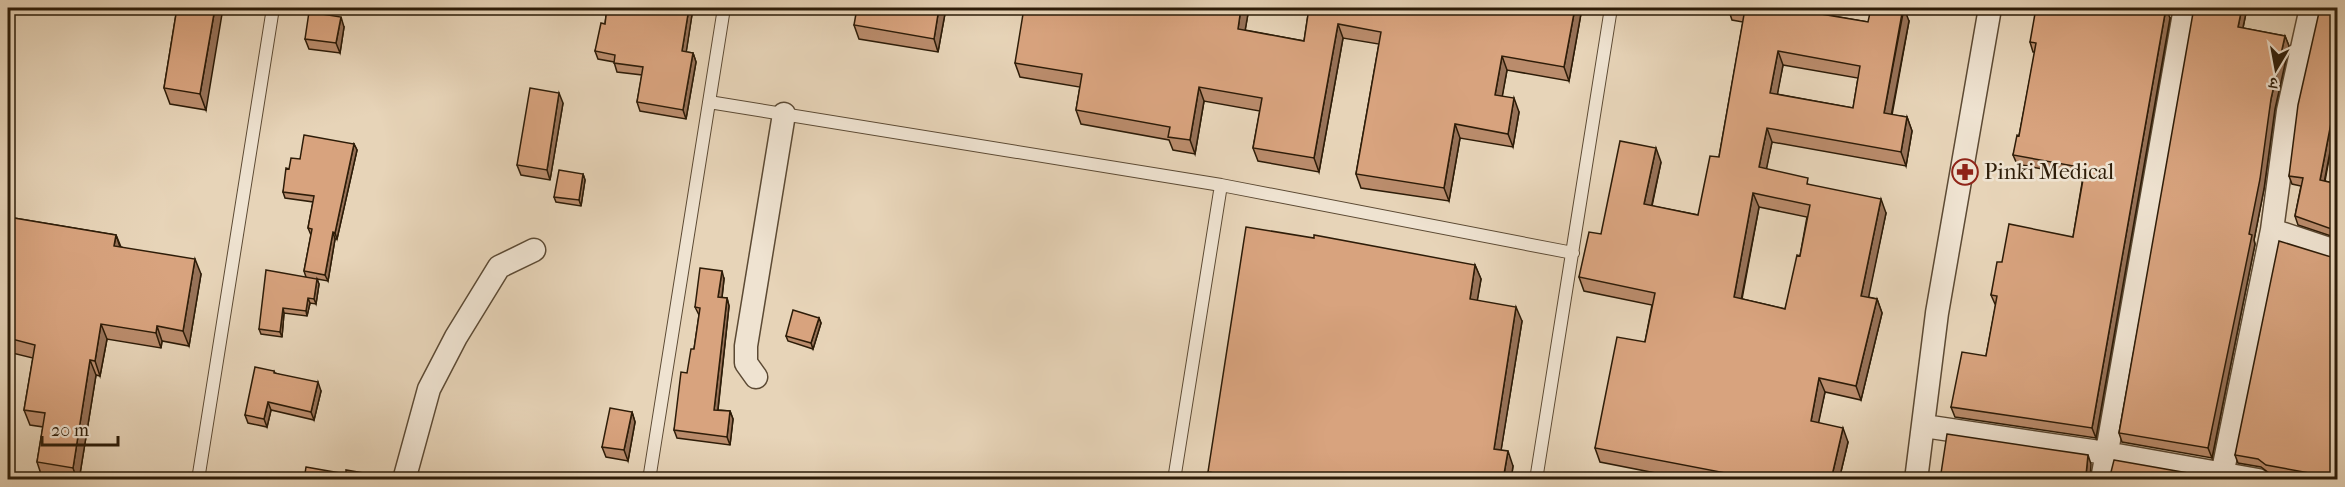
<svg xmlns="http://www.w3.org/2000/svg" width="2345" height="487" font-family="'IM FELL French Canon','Noto Serif Devanagari',serif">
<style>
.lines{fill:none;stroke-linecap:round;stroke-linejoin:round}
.lane-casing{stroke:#5c4a34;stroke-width:14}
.street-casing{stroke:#5c4a34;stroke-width:25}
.lane{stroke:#efe3d1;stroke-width:12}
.street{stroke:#efe3d1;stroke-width:22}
.wall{fill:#ba8c6c;stroke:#2d1c08;stroke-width:1.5;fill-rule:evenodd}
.shaded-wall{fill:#977258;stroke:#2d1c08;stroke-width:1.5}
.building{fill:#d8a37e;stroke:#2d1c08;stroke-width:1.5;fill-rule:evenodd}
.labels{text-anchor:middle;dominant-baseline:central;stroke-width:5;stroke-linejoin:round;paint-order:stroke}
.poi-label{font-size:22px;fill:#2d1c08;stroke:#efe3d1;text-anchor:start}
</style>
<rect width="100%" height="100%" fill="#e7d4b8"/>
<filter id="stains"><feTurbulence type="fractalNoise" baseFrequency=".00333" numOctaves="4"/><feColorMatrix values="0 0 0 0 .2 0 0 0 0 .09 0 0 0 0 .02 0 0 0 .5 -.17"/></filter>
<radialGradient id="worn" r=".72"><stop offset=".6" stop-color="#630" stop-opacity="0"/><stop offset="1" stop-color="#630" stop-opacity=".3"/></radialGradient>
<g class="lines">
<g class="lane-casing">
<path id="lane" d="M709 102 1221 185 1573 253
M198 480 273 8
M649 480 724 8
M1174 480 1221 185
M1536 480 1611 8"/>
</g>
<g class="street-casing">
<path id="street" d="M2311 8 2288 111 2272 230 2338 252
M756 377 746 363V346L784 114
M1924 426 2106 453 2258 480
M404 480 429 389 456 337 499 267 534 250
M1916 480 1937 313 1990 8
M2102 480 2185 8
M2221 480 2272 230"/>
</g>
<use href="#lane" class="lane"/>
<use href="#street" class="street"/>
</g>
<path class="wall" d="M22 8H60L59 14Z
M177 8 206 110 170 104 164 88Z
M607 8H693L686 52 693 53 696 62 686 119 640 111 637 102 642 75 617 72 614 62 598 59 595 51 605 24Z
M946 8 938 52 859 39 854 25Z
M1249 8 1245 30 1304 41 1309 8H1582L1569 81 1507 70 1502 96 1519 112 1513 147 1460 138 1449 201 1361 188 1356 174 1379 44 1343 38 1319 172 1258 161 1253 148 1260 111 1204 101 1195 154 1173 150 1169 140 1081 124 1076 110 1080 87 1020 77 1015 63Z
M1271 8H1289L1288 10Z
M1648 8H1671L1669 13 1649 10Z
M1728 8H1793V9L1868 22 1909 21 1892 115 1907 117 1912 131 1906 166 1772 142 1766 169 1886 213 1868 297 1877 299 1882 313 1861 400 1825 392 1818 423 1848 442 1839 480H1691L1600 462 1595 448 1645 342 1652 305 1584 291 1579 277 1601 234 1661 162 1652 206 1698 215 1719 157 1743 22 1732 20ZM1783 65 1858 78 1853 108 1777 94ZM1759 207 1807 217 1800 256 1785 309 1742 299Z
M2247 8 2243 28 2285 36 2289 46 2275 109 2264 189 2254 240 2255 244 2212 458 2122 442 2119 433 2195 13Z
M2337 8V127L2335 126 2325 181 2337 184V238L2298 225 2295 216 2301 186 2292 184 2289 176Z
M2170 18 2096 438 1955 417 1951 407 1986 356 1996 304H1995L1991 295 2002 262 2073 237 2083 177 2017 164 2013 155 2019 136 2035 52H2033L2030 42Z
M344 27 340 53 309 49 305 39Z
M563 103 550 180 521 175 517 165Z
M354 144 357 150 337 239H335L328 281 317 279 319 284 316 304 310 303 307 316 284 313 282 337 261 334 259 329 306 277 304 271 311 235 308 228 313 202 285 198 283 192 289 169 300 159Z
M583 174 585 180 581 206 556 202 554 197Z
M8 217 116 235 121 247 201 274 189 346 162 341 161 348 107 339 100 376 96 375 79 480H56L42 477 37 462 43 427 30 425 24 410 33 358 8 352Z
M2337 255V480H2304L2269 473 2261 467 2238 463 2235 455 2331 257Z
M1475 265 1481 279 1477 300 1522 321 1501 450 1513 466 1511 480H1211L1208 472Z
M724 279 722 298H727L729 306 718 410 730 411 733 419 730 445 677 438 674 430 694 349 699 315 695 307Z
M819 318 821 323 813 349 788 341 786 336Z
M274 371 275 373 321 391 314 420 271 410 267 427 248 423 245 415Z
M632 412 635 422 628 461 606 457 602 447Z"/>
<path class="shaded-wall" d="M215 8H223L206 110 200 94Z
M689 8H693L685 60 682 51Z
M939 8H946L938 52 934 39Z
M1241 8H1249L1243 43 1238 29Z
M1575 8H1582L1569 81 1564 67Z
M1904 8 1909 21 1889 127 1884 113Z
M2166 8 2170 18 2096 438 2092 428Z
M2242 8H2247L2241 37 2238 27Z
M341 17 344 27 340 53 336 43Z
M1338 24 1343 38 1319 172 1314 158Z
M2285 36 2289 46 2275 109 2264 189 2254 240 2255 244 2212 458 2208 448 2271 99Z
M1778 51 1783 65 1775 107 1770 93Z
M693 53 696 62 686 119 683 110Z
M1502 56 1507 70 1500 109 1495 95Z
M1199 87 1204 101 1195 154 1190 140Z
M559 93 563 103 550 180 547 170Z
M1514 98 1519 112 1513 147 1508 134Z
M1907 117 1912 131 1906 166 1901 152Z
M2332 118 2335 126 2323 188 2320 180Z
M1455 124 1460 138 1449 201 1444 188Z
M1767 128 1772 142 1764 181 1759 167Z
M354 144 357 150 337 239 335 233Z
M1656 148 1661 162 1649 218 1644 204Z
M583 174 585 180 581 206 579 200Z
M1753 193 1759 207 1739 311 1734 297Z
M1881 199 1886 213 1866 310 1861 296Z
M333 232 335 239 328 281 325 275Z
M116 235 121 250 114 246Z
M195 259 201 274 189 346 183 331Z
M1475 265 1481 279 1475 314 1470 299Z
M722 271 724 279 721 305 718 297Z
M317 279 319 284 316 304 314 299Z
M308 298 310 303 307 316 306 311Z
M727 298 729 306 717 417 714 410Z
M1877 299 1882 313 1861 400 1856 386Z
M1516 307 1522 321 1499 463 1494 449Z
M283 308 284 313 282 337 280 332Z
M819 318 821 323 813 349 811 343Z
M101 324 107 339 100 376 95 361Z
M157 326 162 341 161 348 156 333Z
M90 360 96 375 79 480H77L73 468Z
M1819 378 1825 392 1816 435 1811 421Z
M318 382 321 391 314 420 311 412Z
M268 402 271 410 267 427 264 419Z
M730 411 733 419 730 445 727 437Z
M632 412 635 422 628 461 624 450Z
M1843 428 1848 442 1839 480H1831Z
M1508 451 1513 466 1511 480H1506L1504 474Z
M2088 455 2091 464 2090 480H2088L2086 475Z
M2332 472 2335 480H2332L2331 477Z"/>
<path class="building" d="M177 8H215L200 94 164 88Z
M607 8H689L682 51 693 53 683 110 637 102 643 67 614 63 615 55 595 51 601 23 605 24Z
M857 8H939L934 39 854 25Z
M1024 8H1241L1238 29 1304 41 1309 8H1575L1564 67 1502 56 1495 95 1514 98 1508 134 1455 124 1444 188 1356 174 1381 32 1338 24 1314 158 1253 148 1262 98 1199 87 1190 140 1168 137 1170 127 1076 110 1082 74 1015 63Z
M1737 8H1785L1868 22 1871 8H1903L1884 113 1907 117 1901 152 1767 128 1759 167 1808 178 1807 184 1881 199 1861 296 1877 299 1856 386 1819 378 1811 421 1843 428 1831 480H1730L1731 474 1595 448 1617 337 1645 342 1655 293 1579 277 1589 232 1601 234 1620 141 1656 148 1644 204 1698 215 1710 156 1719 157 1745 9ZM1778 51 1860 66 1853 108 1770 93ZM1753 193 1810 205 1800 256 1797 255 1785 309 1734 297Z
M2036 8H2166L2092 428 1951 407 1962 352 1986 356 1997 296 1991 295 1997 262H2002L2009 224 2073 237 2085 168 2013 155 2017 135 2019 136 2036 43 2030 42Z
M2197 8H2242L2238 27 2285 36 2271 99 2260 179 2249 234 2252 235 2208 448 2119 433 2193 13H2195Z
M2320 8H2337V119L2332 118 2320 180 2337 184V231L2295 216 2303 178 2289 176 2298 105Z
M309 12 341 17 336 43 305 39Z
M530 88 559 93 547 170 517 165Z
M304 135 354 144 335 233 333 232 325 275 304 271 312 229 308 228 314 196 283 192 286 168 289 169 291 158 300 159Z
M559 170 583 174 579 200 554 197Z
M8 217 116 235 114 246 195 259 183 331 157 326 156 333 101 324 95 361 90 360 73 468 37 462 45 413 24 410 35 345 8 338Z
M1246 227 1314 238V235L1475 265 1470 299 1516 307 1494 449 1508 451 1504 474 1508 475 1507 480H1257L1208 472Z
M2279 241 2331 257 2337 255V473L2332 472 2331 477 2266 465 2258 459 2235 455Z
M700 268 722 271 718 297 727 298 714 410 730 411 727 437 674 430 681 372 687 373 691 349H694L700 308 695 307Z
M266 270 317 279 314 299 308 298 306 311 283 308 280 332 259 329Z
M793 310 819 318 811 343 786 336Z
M255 367 274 371V373L318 382 311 412 268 402 264 419 245 415Z
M610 408 632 412 624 450 602 447Z
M1947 434 2088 455 2086 475 2089 480H1940Z
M2114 460 2205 476 2209 480H2109Z
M306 467 346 474V470L370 474 369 480H304Z"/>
<defs>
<g id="pharmacy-ring" transform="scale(1.35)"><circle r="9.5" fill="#efe3d1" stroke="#8f2418" stroke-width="1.5"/><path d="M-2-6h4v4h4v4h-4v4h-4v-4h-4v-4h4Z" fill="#8f2418"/></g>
</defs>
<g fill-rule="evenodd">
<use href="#pharmacy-ring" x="1965" y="172"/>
</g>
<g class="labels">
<g class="poi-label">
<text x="1984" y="172">Pinki Medical</text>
</g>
</g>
<rect width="2345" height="487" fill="none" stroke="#e7d4b8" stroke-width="30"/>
<rect x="9" y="9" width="2327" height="469" fill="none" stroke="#2d1c08" stroke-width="3"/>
<rect x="15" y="15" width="2315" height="457" fill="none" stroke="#2d1c08" stroke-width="1.5"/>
<g transform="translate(2276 69) rotate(190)" stroke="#efe3d1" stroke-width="4.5" paint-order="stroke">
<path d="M0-4.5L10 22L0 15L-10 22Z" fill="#2d1c08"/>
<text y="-9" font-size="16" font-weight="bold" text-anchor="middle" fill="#2d1c08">उ</text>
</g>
<path d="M42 436v9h76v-9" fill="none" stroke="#2d1c08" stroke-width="3"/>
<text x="51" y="436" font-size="18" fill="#2d1c08" stroke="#efe3d1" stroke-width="4.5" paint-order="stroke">20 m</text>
<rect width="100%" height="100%" filter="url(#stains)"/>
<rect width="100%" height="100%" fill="url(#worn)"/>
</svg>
